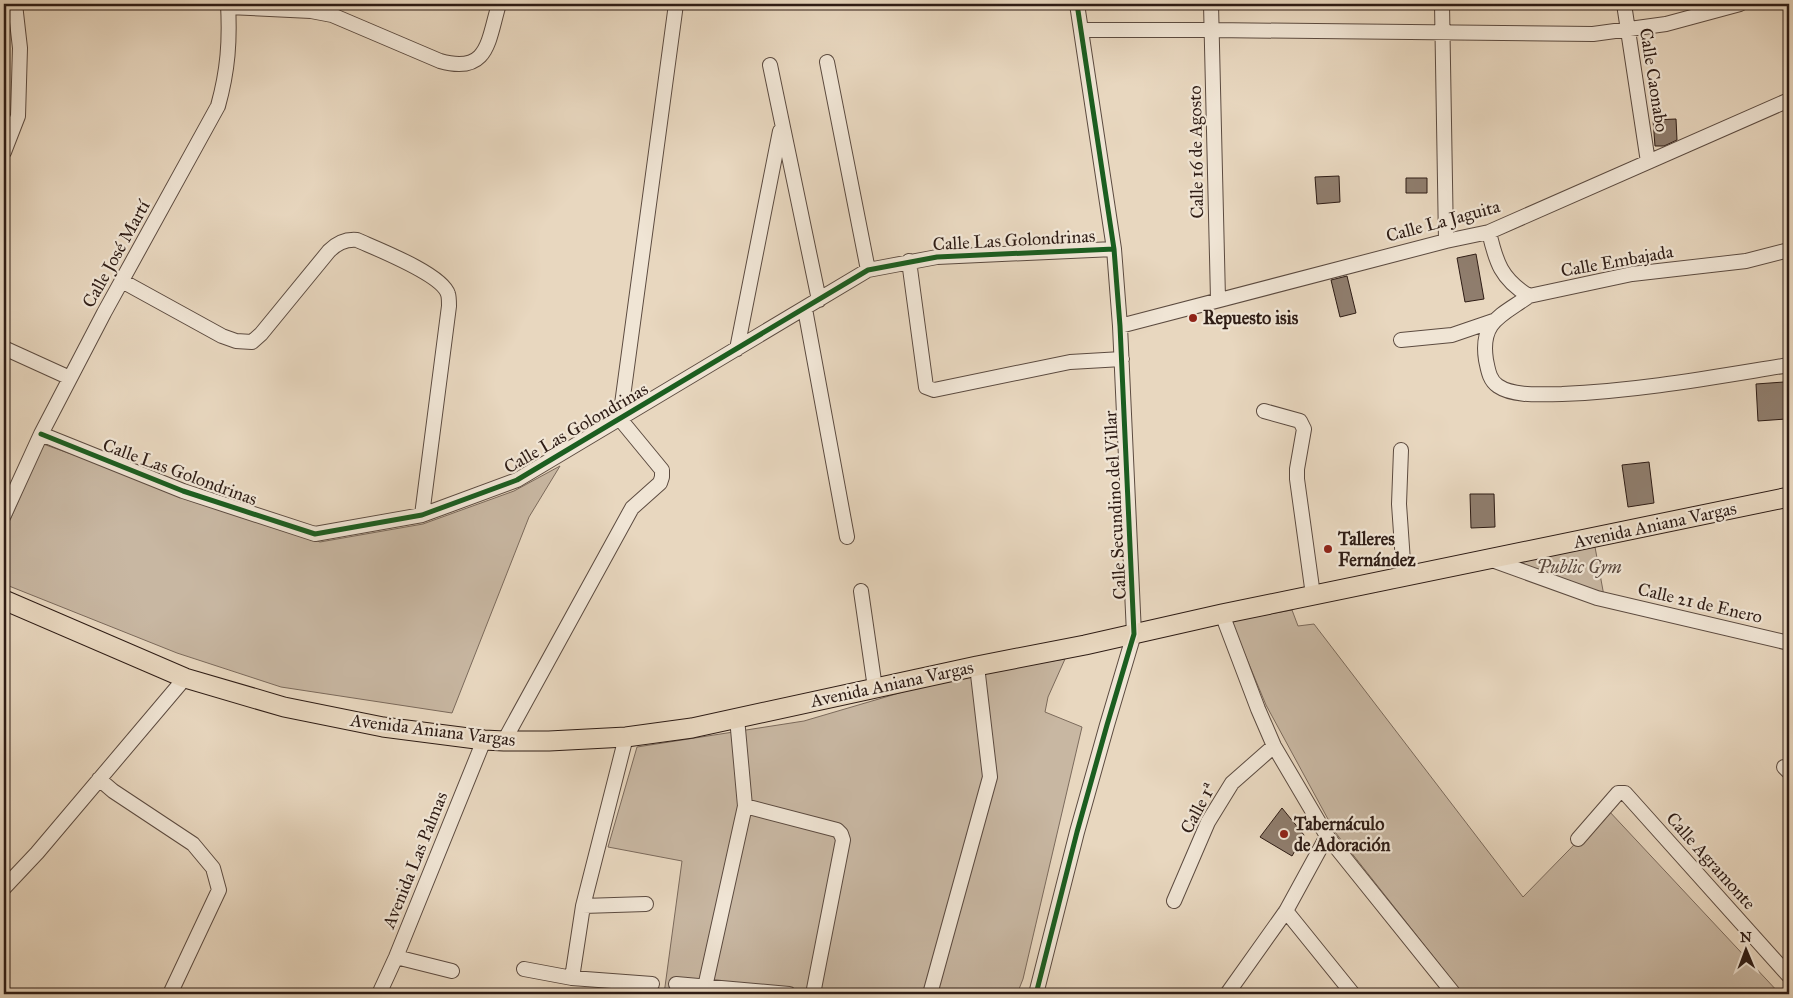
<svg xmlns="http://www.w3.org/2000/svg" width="1793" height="998" font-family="'IM FELL Great Primer',serif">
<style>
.green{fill:#c8b7a2;stroke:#7b6a5c}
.building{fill:#8f7d6d;stroke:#2e1c15}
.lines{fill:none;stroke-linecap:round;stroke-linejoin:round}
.minor-casing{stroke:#5c4b40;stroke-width:16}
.major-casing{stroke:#2e1c15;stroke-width:21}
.minor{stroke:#f0e5d5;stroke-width:14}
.major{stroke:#e8d7bf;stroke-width:19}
.cycleway-casing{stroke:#f0e5d5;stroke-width:8}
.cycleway{stroke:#1b5e20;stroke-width:5}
.poi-dot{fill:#8f2418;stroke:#f0e5d5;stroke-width:2}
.labels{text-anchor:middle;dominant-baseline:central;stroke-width:4.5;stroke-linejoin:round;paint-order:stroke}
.street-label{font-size:18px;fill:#2e1c15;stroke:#f0e5d5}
.poi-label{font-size:18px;font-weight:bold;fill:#2e1c15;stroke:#f0e5d5;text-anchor:start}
.park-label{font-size:18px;font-style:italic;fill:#5c4a3f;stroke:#f0e5d5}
</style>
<rect width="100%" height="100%" fill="#e8d7bf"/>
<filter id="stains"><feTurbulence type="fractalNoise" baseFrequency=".004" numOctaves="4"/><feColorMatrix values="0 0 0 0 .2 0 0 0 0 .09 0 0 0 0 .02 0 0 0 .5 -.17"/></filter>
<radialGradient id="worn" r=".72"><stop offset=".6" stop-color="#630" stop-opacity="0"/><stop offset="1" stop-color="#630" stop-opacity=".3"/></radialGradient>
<path class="green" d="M43 444 320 542 423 524 514 491 560 466 529 517 452 713 281 687 177 653 4 584V534Z
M1595 547 1604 596 1495 559Z
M1292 610 1298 626 1314 624 1523 897 1608 810 1780 994H1463L1335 832 1266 705 1231 621Z
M1065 659 1048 697 1045 712 1082 727 1023 979 1017 994H664L682 861 608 847 637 747 804 721 957 676Z"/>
<path class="building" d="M1676 119 1677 140 1664 146H1655L1653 120Z
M1339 176 1340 202 1317 204 1315 177Z
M1406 178H1427V193H1406Z
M1476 254 1484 299 1465 302 1457 258Z
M1347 276 1356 313 1340 317 1331 280Z
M1784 382 1786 419 1758 421 1756 384Z
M1649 462 1654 503 1628 507 1622 465Z
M1470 494H1494L1495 527 1471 528Z
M1282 808 1304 835 1292 856 1260 837Z"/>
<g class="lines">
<g class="minor-casing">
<path id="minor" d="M1211 4 1218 299
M1442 4 1446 241
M1624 4 1648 162
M228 7 311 11 332 15 440 61C489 75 488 40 499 4
M1081 30H1212L1593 34 1666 24 1740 4
M827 62 868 270
M770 65 819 300
M4 152 18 116 20 48 15 4
M1489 232C1496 262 1501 279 1529 296L1632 274 1746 261 1789 250
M909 261 926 387 934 390 1070 362 1122 359
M122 281 222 336 236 341 252 342 261 334 329 251C337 243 346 239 357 240 377 249 442 274 448 294 449 297 449 302 449 306L422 515
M1529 296C1501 316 1480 321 1486 360 1488 369 1489 380 1498 386 1514 397 1544 394 1562 394 1639 391 1714 377 1789 365
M805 309 847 537
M1120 326 1446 241 1489 232 1789 100
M1401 340 1452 335 1493 321
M4 348 70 378
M737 349 780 131
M1264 411 1300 421 1304 429 1297 469V479L1313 595
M41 434 183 491 315 534 422 515 517 480 868 270 937 257 1114 249
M1401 450 1399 504 1404 576
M4 515 41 434 104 313 218 106C228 70 230 41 228 4
M1489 559 1597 598 1789 643
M861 591 875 688
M1222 614 1258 709 1274 746 1327 836 1454 994
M504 741 632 508 660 483 662 477V470L620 419 676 4
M1784 767 1789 772
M99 779 113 791 193 844 213 868 219 890 170 994
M745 806 837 830 841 834 843 840 813 994
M1578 839 1618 793H1625L1789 976
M4 888 37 853 185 678
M1174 901 1208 822 1232 783 1274 746
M583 906 646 904
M1286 911 1353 994
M396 957 452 971
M524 969 572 978 652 984
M572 978 583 906 626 737
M676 984 789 994
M705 987 745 806 737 718
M379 994 396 957 484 740
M930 994 990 777 977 666
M1036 994 1077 832 1107 725 1134 634 1120 326 1114 249 1077 4
M1227 994 1286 911 1327 836"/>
</g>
<g class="major-casing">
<path id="major" d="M4 600 185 678 284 707 383 727 484 740 504 741H549L626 737 692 728 977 666 1085 645 1222 614 1789 497"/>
</g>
<use href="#minor" class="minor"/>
<use href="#major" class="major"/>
<g class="cycleway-casing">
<path id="cycleway" d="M41 434 183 491 315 534 422 515 517 480 868 270 937 257 1114 249
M1036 994 1077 832 1107 725 1134 634 1120 326 1114 249 1077 4"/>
</g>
<use href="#cycleway" class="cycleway"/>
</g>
<g class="poi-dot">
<circle cx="1193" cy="318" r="5"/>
<circle cx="1328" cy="549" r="5"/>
<circle cx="1284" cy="834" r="5"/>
</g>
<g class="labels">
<g class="street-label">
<text transform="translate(1654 80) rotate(81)">Calle Caonabo</text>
<text transform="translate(1196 152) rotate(-91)">Calle 16 de Agosto</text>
<text transform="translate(1443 221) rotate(-15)">Calle La Jaguita</text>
<text transform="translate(1014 240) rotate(-3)">Calle Las Golondrinas</text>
<text transform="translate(116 254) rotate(-61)">Calle José Martí</text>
<text transform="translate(1617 261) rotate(-10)">Calle Embajada</text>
<text transform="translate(576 428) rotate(-30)">Calle Las Golondrinas</text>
<text transform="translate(180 472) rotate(20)">Calle Las Golondrinas</text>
<text transform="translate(1115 505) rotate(-93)">Calle Secundino del Villar</text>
<text transform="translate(1655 525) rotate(-12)">Avenida Aniana Vargas</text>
<text transform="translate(1700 603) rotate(13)">Calle 21 de Enero</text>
<text transform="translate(892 684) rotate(-12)">Avenida Aniana Vargas</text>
<text transform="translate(433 730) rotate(7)">Avenida Aniana Vargas</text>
<text transform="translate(1198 808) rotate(-62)">Calle 1ª</text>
<text transform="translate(415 860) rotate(-68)">Avenida Las Palmas</text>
<text transform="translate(1711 861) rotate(48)">Calle Agramonte</text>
</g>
<g class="poi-label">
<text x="1203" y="318">Repuesto isis</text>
<text x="1338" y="539">Talleres<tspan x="1338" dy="21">Fernández</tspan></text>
<text x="1294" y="824">Tabernáculo<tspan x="1294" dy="21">de Adoración</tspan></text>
</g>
<g class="park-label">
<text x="1579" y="567">Public Gym</text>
</g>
</g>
<rect width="1793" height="998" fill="none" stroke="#e8d7bf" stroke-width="20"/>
<rect x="5" y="5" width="1783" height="988" fill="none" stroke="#2e1c15" stroke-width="2.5"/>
<rect x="10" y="10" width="1773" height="978" fill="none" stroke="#2e1c15"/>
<g transform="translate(1746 950) rotate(359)" stroke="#f0e5d5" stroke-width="4" paint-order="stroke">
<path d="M0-4L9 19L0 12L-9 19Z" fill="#2e1c15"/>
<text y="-8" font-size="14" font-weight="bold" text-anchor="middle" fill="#2e1c15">N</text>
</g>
<rect width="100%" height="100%" filter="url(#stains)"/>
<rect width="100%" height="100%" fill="url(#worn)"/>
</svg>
